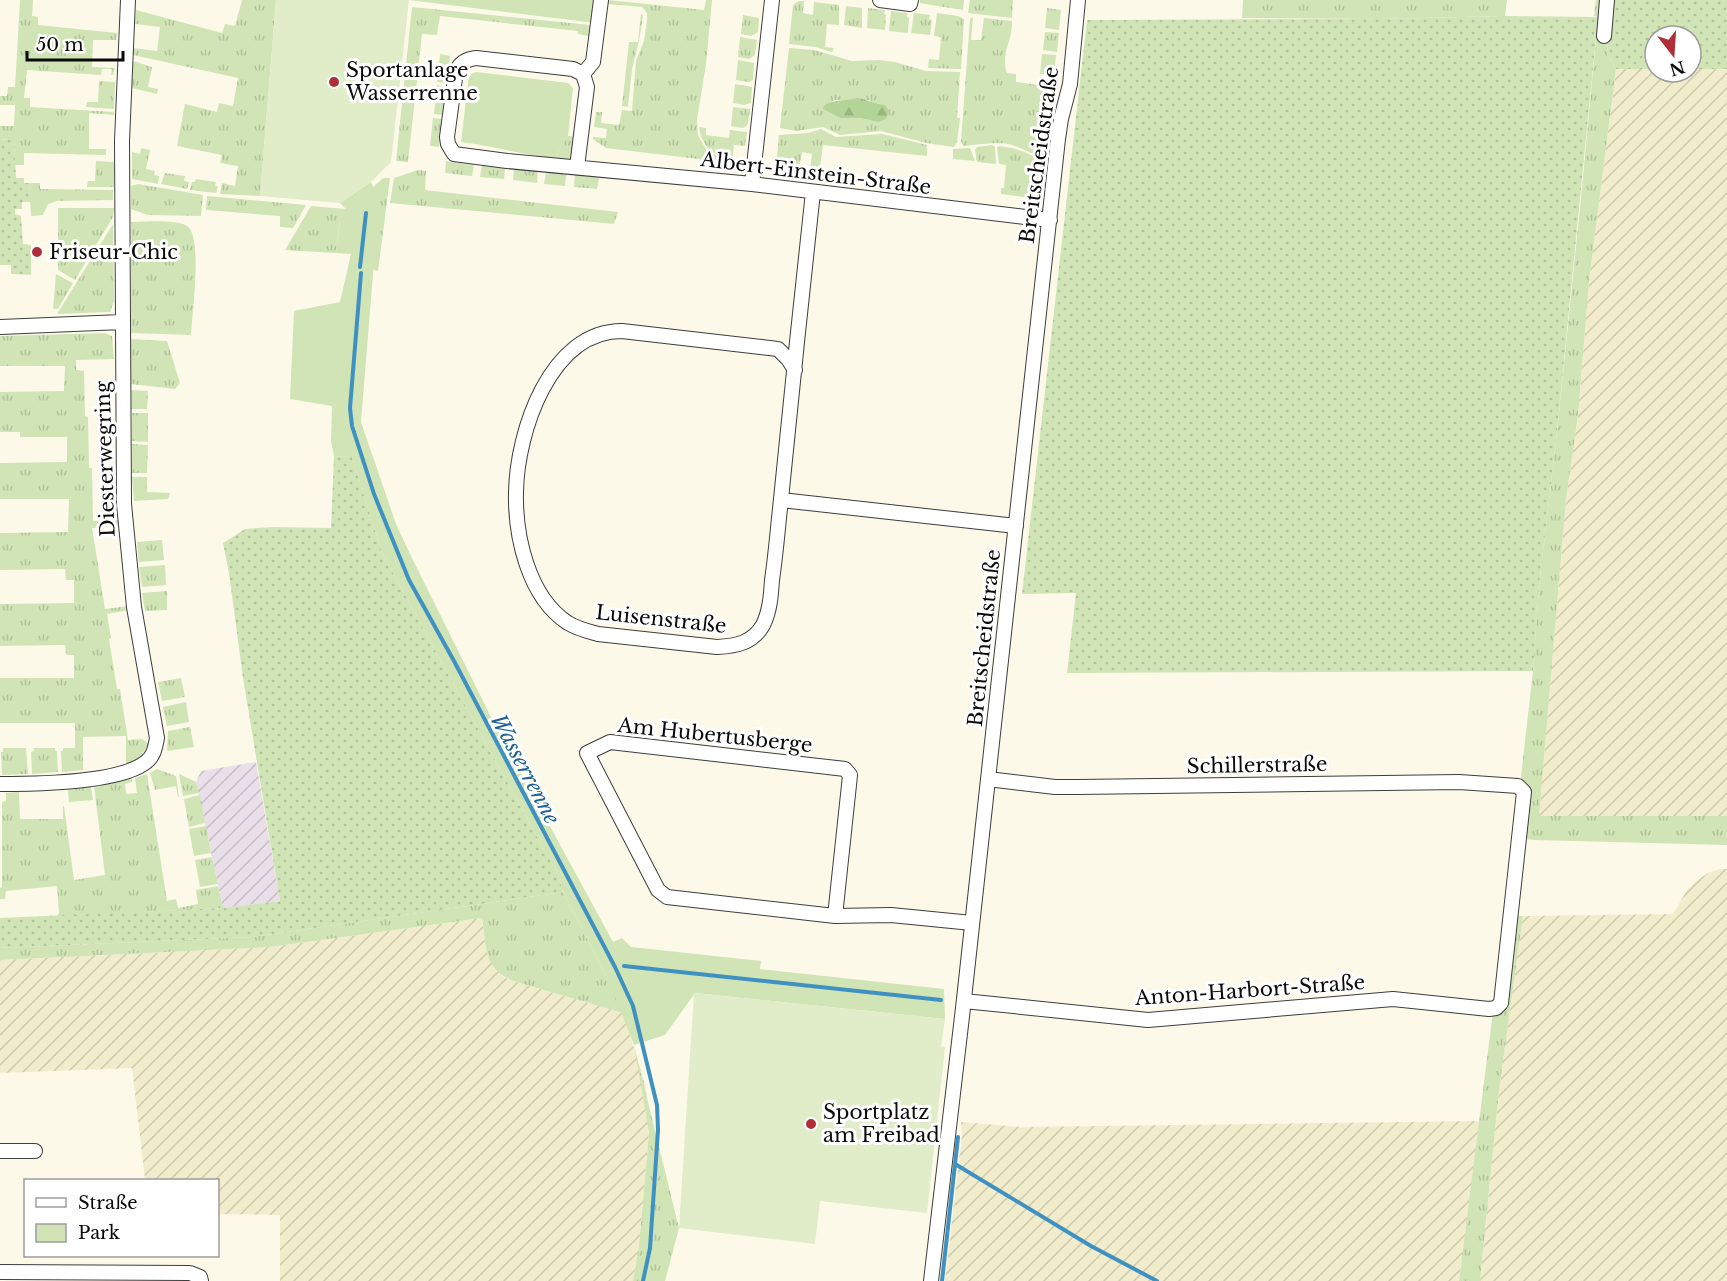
<svg xmlns="http://www.w3.org/2000/svg" width="1727" height="1281" font-family="'Libre Baskerville',serif">
<style>
.industrial{fill:url(#industrial-furrows)}
.farmland{fill:url(#farmland-furrows)}
.grass{fill:url(#grass-tufts);fill-rule:evenodd}
.forest{fill:url(#forest-firs)}
.park{fill:#d0e4b6}
.garden{fill:url(#garden-dots)}
.pitch{fill:#e1ecc8}
.lines{fill:none;stroke-linecap:round;stroke-linejoin:round}
.stream{stroke:#3f91c2;stroke-width:4}
.minor-casing{stroke:#3d3d3d;stroke-width:16}
.minor{stroke:#fff;stroke-width:14}
.poi-dot{fill:#af2e37;stroke:#fff;stroke-width:2}
.labels{text-anchor:middle;dominant-baseline:central;stroke-width:6;stroke-linejoin:round;paint-order:stroke}
.poi-label{font-size:20px;fill:#0a0a0a;stroke:#fff;text-anchor:start}
.street-label{font-size:20px;fill:#0a0a0a;stroke:#fff}
.water-label{font-size:21px;font-style:italic;fill:#1e6292;stroke:#fff}
</style>
<defs>
<pattern id="industrial-furrows" width="10" height="10" patternUnits="userSpaceOnUse" patternTransform="scale(1.5)"><rect width="10" height="10" fill="#e8dfe9"/><path d="M-1 1l2-2M0 10L10 0M9 11l2-2" fill="none" stroke="#c6bec6"/></pattern>
<pattern id="farmland-furrows" width="10" height="10" patternUnits="userSpaceOnUse" patternTransform="scale(1.5)"><rect width="10" height="10" fill="#f1edcc"/><path d="M-1 1l2-2M0 10L10 0M9 11l2-2" fill="none" stroke="#cdcaae"/></pattern>
<pattern id="grass-tufts" width="24" height="20" patternUnits="userSpaceOnUse" patternTransform="scale(1.5)"><rect width="24" height="20" fill="#d0e4b6"/><path d="M3 7l-1-3M5 7V3M7 7l1-3M15 17l-1-3M17 17v-4M19 17l1-3" fill="none" stroke="#b1c29b"/></pattern>
<pattern id="forest-firs" width="22" height="20" patternUnits="userSpaceOnUse" patternTransform="scale(1.5)"><rect width="22" height="20" fill="#b4d497"/><path d="M5 1l3.5 6h-7zM16 11l3.5 6h-7z" fill="#99b581"/></pattern>
<pattern id="garden-dots" width="8" height="8" patternUnits="userSpaceOnUse" patternTransform="scale(1.5)"><rect width="8" height="8" fill="#d0e4b6"/><path d="M2 2h.1M6 6h.1" fill="none" stroke="#b1c29b" stroke-width="1.8" stroke-linecap="round"/></pattern>
</defs>
<rect width="100%" height="100%" fill="#fdf9e9"/>
<path class="industrial" d="M256 762 280 901 223 908 196 782 201 771Z"/>
<path class="farmland" d="M1616 69H1655V72H1691V69H1727V816H1539L1566 499 1578 415 1589 281Z
M1720 869H1727V1281H1480L1499 1090 1523 916 1673 914 1687 890 1696 881 1708 873Z
M482 918 486 951 503 977 513 981 623 1013 646 1087 649 1132 639 1246 633 1281H280V1215L218 1214V1180H145L132 1068 0 1073V960L270 947Z
M1480 1121 1459 1281H945L962 1135 961 1122 1021 1127Z"/>
<path class="grass" d="M20 0H33L32 16 38 17V25L117 33 116 40H93L92 67 115 68 113 75H111L112 69H102L101 75 27 70 24 98H30V107L114 112V115L89 113V149H106V155L24 153V165H15L14 140 0 139V126H14L15 105H0V96H7L8 87H15Z
M242 0H276L260 196 220 194 222 183 235 186 238 166 220 163 222 155 177 146 185 104 217 112 219 103 233 106 238 78 133 55V48L157 51 160 27 135 24 136 10 222 33 225 24 235 26Z
M608 0 704 10 706 0H712L706 64 697 120 698 135 707 151V160L606 148 593 139V137L606 138 607 129 594 127 596 112H602L601 123 619 125 622 110 632 111 636 61 644 41 647 20V13L642 7 608 4Z
M920 0H964L963 10 925 4 920 3Z
M970 0H1013L1012 18 968 13Z
M1243 0H1507L1505 16 1377 19 1242 18Z
M1596 0H1613L1607 53 1616 69 1589 281 1578 415 1566 499 1539 816H1727V845L1535 840 1514 838 1533 671 1539 585 1556 441 1581 198 1598 17 1594 16Z
M799 1H804L803 13 813 15 814 2 839 5V25L827 24 825 47 834 48 832 52 815 47 789 44 793 5Z
M846 6 862 8V28L844 25Z
M412 7 590 25 589 36 578 34V31L440 16 437 35 422 34 408 162 396 161Z
M868 8 885 10 884 14 886 15 885 30 867 28Z
M1047 8 1061 10 1059 30 1045 28Z
M891 11 907 13V17L909 18 908 33 889 31Z
M641 13 643 16 639 41 632 69 628 107 622 106 629 42H638Z
M914 13 930 15 929 19 932 20 930 35 911 33Z
M937 13 958 16 964 19 961 69 928 68 929 59 939 60 941 37 934 36Z
M743 15 759 18 758 32 751 36 741 34Z
M973 17 971 40H981L984 18 1012 21C1013 41 1000 52 1007 73L1016 74V82L1039 85 1040 77 1053 78 1045 156C1034 157 1020 146 1008 144 992 141 979 145 963 146L961 141 970 19Z
M1045 32 1059 33 1057 52 1043 50Z
M740 37 757 40 755 55 749 59 738 57Z
M789 48 814 50 852 61 879 60 895 62 926 71 960 72 957 118H960L957 142 954 147 926 143 881 131 840 135 823 127 797 131 780 128ZM835 100H869L875 105 878 122 860 118H840L824 105Z
M440 54 450 56 447 83 437 82Z
M1042 54 1056 55 1054 75 1040 74Z
M738 60 754 63 753 80 748 82 736 80Z
M133 61 152 67 148 87 158 89 157 94 132 88Z
M99 81 115 82 114 109 86 107 87 102H98Z
M735 84 752 87 751 103 744 105 733 103Z
M437 85 446 87 443 115 434 114Z
M733 107 750 109 748 124 743 128 731 126Z
M433 118 443 119 439 147 430 146Z
M699 127 706 128V135L729 138 730 130 747 132 745 146 734 145 732 162 714 160 701 137Z
M821 129 836 137 882 134 927 145V156L823 145 820 168 828 169V174L810 171 812 154 802 152 799 170 785 168 777 156 779 135 808 133Z
M568 136 577 137 569 162 554 163 555 158Z
M992 145 995 147 996 164 977 162 975 150 977 147Z
M999 146C1016 148 1033 153 1044 165L1040 199 1001 194V188H1004L1006 165 999 164 997 148Z
M141 148 150 150 146 169 155 171 154 175 159 176 158 184 132 179V152L140 154Z
M970 148 975 161 953 159V149Z
M96 161 114 162V187H87L88 181H95Z
M446 161 474 165 472 176 445 173Z
M482 165 505 168 504 179 480 177Z
M514 169 538 171 537 183 513 180Z
M418 170 426 171 425 190 618 212 614 224 390 203 394 178Z
M546 172 566 175 565 186 544 184Z
M165 173 185 176 184 181 189 182 187 189 161 184Z
M575 175 599 178 597 189 574 187Z
M383 178H390L378 271 368 268 370 190Z
M196 179 216 182 215 186H218L216 193 190 190 192 182H195Z
M29 183H40V189L113 190V200L57 201 48 204 43 215 31 216Z
M138 184 203 195 201 216 148 215 131 209V186Z
M207 196 306 205 293 228 280 227V216L206 210Z
M311 206 346 209 340 219 336 253 285 250Z
M58 208H114L113 217 75 280 58 270Z
M131 222C145 222 175 219 187 226 203 236 192 315 191 335L131 333Z
M113 224 114 301 110 312 57 314Z
M56 274 73 283 58 309H53Z
M105 333 112 336 114 359 76 360V370L84 371 85 416 88 417 89 468H92L93 521 120 520V525L92 528 105 609 129 606V610L107 614 111 638 109 639 117 689H120L128 740 142 739 149 744 138 760 126 765V736L83 737V770L62 772 61 751H63V748H75V723H0V678H74V655H66L65 645 0 646V604L74 603V580H66L65 569 0 570V533L68 532 69 499H0V463L67 462V437H20V432H0V392L64 391 65 366H0V336Z
M131 339 167 341 180 383 175 389 131 384Z
M131 390 148 391 147 409H131Z
M132 413H148V442L132 441Z
M132 444 148 445 147 473H132Z
M132 477H147V492L170 493 168 499 134 501Z
M162 540 164 560 139 562 137 542Z
M165 565 166 585 142 587 139 567Z
M167 591V610L145 611 142 593Z
M181 678 185 697 162 701 158 682Z
M186 702 189 722 167 726 163 707Z
M190 727 194 747 167 751 168 731Z
M3 748H26L28 774 2 775 1 752H3Z
M34 748H55V751H57L58 772 32 774 31 752 34 751Z
M157 769 176 776 179 797H178L176 786 155 790 150 773Z
M147 774 167 901 176 899 178 908 198 904 196 890 218 886 223 908 57 916 59 913 57 886 6 891 5 899H0V888L2 887V802L6 801V793L19 792 20 819H63V806H64L74 880 105 875 94 786 132 778V782L125 784 126 794 137 793 135 778Z
M179 774 196 782 199 793 183 796Z
M91 787 93 800 69 802 68 790Z
M200 795 205 823 189 827 184 799Z
M206 826 211 853 194 856 189 829Z
M212 857 218 884 200 887 195 860Z
M563 892 607 977 623 1013 513 981C482 967 487 947 482 918L270 947 0 960V948L252 937Z
M1505 916H1523L1499 1090 1480 1281H1459Z
M634 1045 679 1228 665 1281H633L639 1246 649 1132Z"/>
<path class="forest" d="M858 98C868 100 875 104 885 105L889 111 886 119 878 122 860 118H840L823 109 824 105C835 99 846 101 858 98Z"/>
<path class="park" d="M409 0H597L595 23Z
M476 72 568 83 573 88 568 136 555 158C523 155 493 146 461 142L469 75Z
M371 182 379 200 361 422 396 524 410 554 495 725 613 942 622 938 631 947 761 961 760 969 944 989 945 1019 695 993 665 1035 634 1045 607 977 563 892 558 875 382 553 352 457 334 456 331 441 332 406 290 399 294 311 340 302 351 254 336 253 340 219 346 209 340 203Z"/>
<path class="garden" d="M1613 0H1727V69H1691V36H1655V69H1616L1607 53Z
M1505 16 1598 17 1556 441 1539 585 1533 671 1067 673 1076 593 1022 594 1087 20 1377 19Z
M0 139 14 140 16 178H24V183H29L31 202H22V209H15V214L21 216 23 244 31 245V275L11 274V265H0Z
M334 456 352 457 382 553 558 875 563 892 252 937 0 948V918L223 908 280 901 243 678 229 573 223 543 245 529 273 527 331 528Z"/>
<path class="pitch" d="M276 0H409L391 162 371 182 340 203 260 196Z
M694 993 945 1019 941 1046 945 1047 927 1213 820 1201 815 1244 679 1228Z"/>
<g class="lines">
<path class="stream" d="M360 267 366 213
M361 273 350 408 352 426 374 494 409 580 454 661 615 967 633 1006 657 1105 658 1130 650 1248 643 1281
M624 966 941 1000
M958 1137 955 1164 1091 1246 1157 1281
M942 1281 955 1164"/>
<g class="minor-casing">
<path id="minor" d="M880 0 910 4 911 0
M1604 36 1607 0
M583 74 593 62 601 0
M577 167 587 87 583 74 573 69 476 58C466 59 460 63 456 71L447 137 448 144 454 154 507 161 752 184 1050 220
M752 184 772 0
M0 327 122 322
M795 370 788 359 778 349 622 331C550 331 517 432 516 492 515 536 528 597 568 623 578 629 587 631 598 634L717 647C736 646 753 643 763 625 770 611 771 595 772 580 776 553 778 526 781 499 791 397 802 294 813 192
M781 500 1016 526
M0 784C33 784 120 783 146 762 154 756 155 748 157 738L134 607 124 504 122 141 128 0
M835 916 849 785 850 775 845 769 610 742 587 753 658 890 667 897 835 916 891 915 972 923
M964 1001 1148 1020 1393 999 1489 1009 1496 1008 1501 1003 1524 792 1518 786 1459 782 1077 787H1055L988 779
M0 1151H35
M0 1272 190 1273 200 1277 201 1281
M931 1281C941 1190 952 1099 963 1008L1058 139 1061 119 1070 84 1078 0"/>
</g>
<use href="#minor" class="minor"/>
</g>
<g class="poi-dot">
<circle cx="334" cy="82" r="6"/>
<circle cx="37" cy="252" r="6"/>
<circle cx="811" cy="1124" r="6"/>
</g>
<g class="labels">
<g class="poi-label">
<text x="346" y="70">Sportanlage<tspan x="346" dy="23">Wasserrenne</tspan></text>
<text x="49" y="252">Friseur-Chic</text>
<text x="823" y="1112">Sportplatz<tspan x="823" dy="23">am Freibad</tspan></text>
</g>
<g class="street-label">
<text transform="translate(1039 155) rotate(-82)">Breitscheidstraße</text>
<text transform="translate(816 173) rotate(7)">Albert-Einstein-Straße</text>
<text transform="translate(105 459) rotate(-92)">Diesterwegring</text>
<text transform="translate(661 619) rotate(6)">Luisenstraße</text>
<text transform="translate(984 638) rotate(-84)">Breitscheidstraße</text>
<text transform="translate(715 735) rotate(6)">Am Hubertusberge</text>
<text transform="translate(1257 765) rotate(-1)">Schillerstraße</text>
<text transform="translate(1250 990) rotate(-4)">Anton-Harbort-Straße</text>
</g>
<g class="water-label">
<text transform="translate(525 769) rotate(62)">Wasserrenne</text>
</g>
</g>
<rect x="24" y="1179" width="195" height="78" fill="#ffffff" stroke="#9d9d9d" stroke-width="1.5"/>
<rect x="36" y="1198" width="30" height="9" fill="#ffffff" stroke="#9d9d9d" stroke-width="1.5"/>
<text x="78" y="1209" font-size="18" fill="#0a0a0a">Straße</text>
<rect x="36" y="1224" width="30" height="18" fill="#d0e4b6" stroke="#9d9d9d" stroke-width="1.5"/>
<text x="78" y="1239" font-size="18" fill="#0a0a0a">Park</text>
<g transform="translate(1673 54) rotate(163)"><circle r="28" fill="#ffffff" stroke="#9d9d9d" stroke-width="1.5"/>
<path d="M0-4.5L10 22L0 15L-10 22Z" fill="#af2e37"/>
<text y="-9" font-size="16" font-weight="bold" text-anchor="middle" fill="#0a0a0a">N</text>
</g>
<path d="M27 51v9h96v-9" fill="none" stroke="#0a0a0a" stroke-width="3"/>
<text x="36" y="51" font-size="18" fill="#0a0a0a" stroke="#ffffff" stroke-width="4.5" paint-order="stroke">50 m</text>
</svg>
